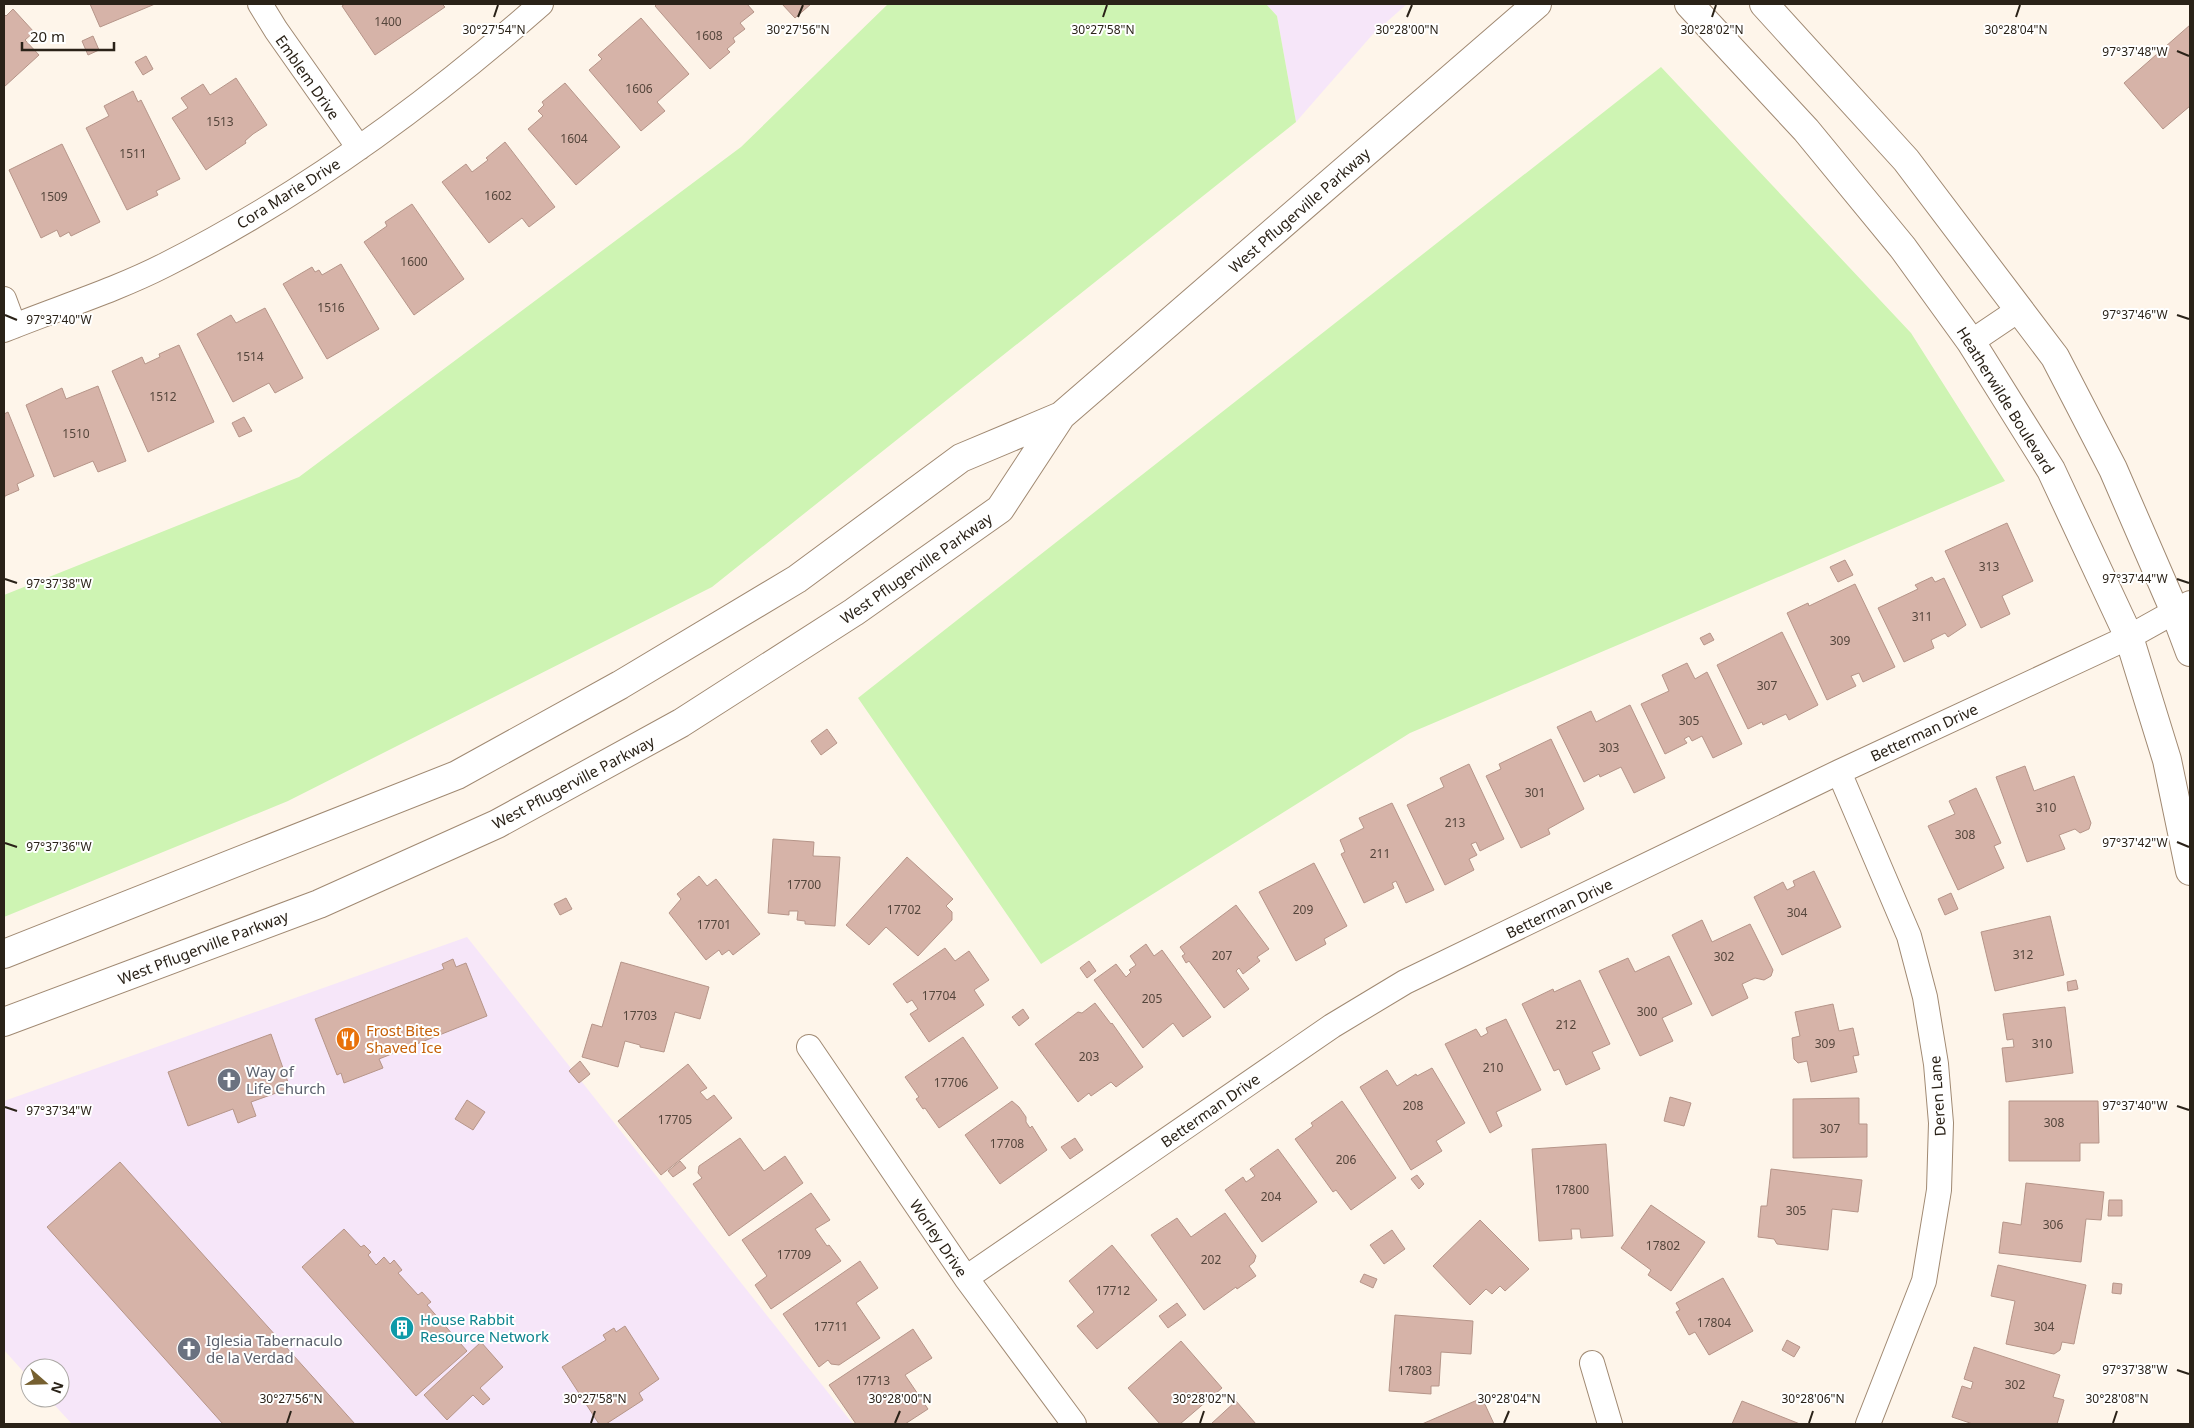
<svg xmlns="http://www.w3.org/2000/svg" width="2194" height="1428" font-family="'Noto Sans',sans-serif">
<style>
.commercial{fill:#f6e6f9}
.grass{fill:#cef4b3}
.building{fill:#d6b3a8;stroke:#b69589}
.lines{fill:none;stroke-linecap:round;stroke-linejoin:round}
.minor-casing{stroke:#a08972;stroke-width:26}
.secondary-casing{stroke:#a08972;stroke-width:30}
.minor{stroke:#fff;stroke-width:24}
.secondary{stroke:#fff;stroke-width:28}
.ticks{fill:none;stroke:#2a2218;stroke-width:2}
.labels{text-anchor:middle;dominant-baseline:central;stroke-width:4;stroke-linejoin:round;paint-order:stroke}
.number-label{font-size:12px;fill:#55463c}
.street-label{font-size:15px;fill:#2a2218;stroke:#fff}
.food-label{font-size:15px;fill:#c56008;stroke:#fff;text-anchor:start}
.worship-label{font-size:15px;fill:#5b616d;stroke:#fff;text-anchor:start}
.culture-label{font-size:15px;fill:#0d838f;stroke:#fff;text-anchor:start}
.ticks-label{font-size:12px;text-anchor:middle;fill:#2a2218;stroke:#fff;stroke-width:4;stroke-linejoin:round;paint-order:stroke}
</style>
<rect width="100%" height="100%" fill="#fef5ea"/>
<path class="commercial" d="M1266 4H1407L1373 34 1296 122 1277 16Z
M467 937 853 1424H72L48 1398H60V1368H30V1379L4 1350V1101Z"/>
<path class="grass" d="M888 4H1266L1277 16 1296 122 712 587 288 801 4 917V595L299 477 741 147Z
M1661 67 1911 333 2005 481 1410 733 1041 964 858 698Z"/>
<path class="building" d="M90 4H155L100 27Z
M345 4H442L445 7 375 55 342 6Z
M657 4H747L754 12 740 23 745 29 733 38 735 42 727 49 730 52 710 69 655 6Z
M782 4H811L795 18Z
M13 9 34 32 25 40 39 55 4 87V14L6 16Z
M641 18 689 74 657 102 665 111 641 131 589 70 602 59 598 55Z
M2190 25V106L2163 129 2124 83Z
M93 36 99 50 88 55 82 41Z
M146 56 153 69 143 75 135 62Z
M236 78 267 125 253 134 245 141 246 143 206 170 172 118 188 108 181 98 203 84 210 95Z
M565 83 620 147 576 185 528 129 543 116 538 111 544 105 542 102Z
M133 91 138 102 141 100 180 179 156 191 158 195 127 210 86 128 109 116 104 106Z
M505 142 555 207 529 227 522 218 489 243 442 182 466 164 472 172 488 160 486 158Z
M62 144 100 222 71 236 69 232 60 237 57 230 41 238 9 170Z
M412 204 464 279 414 315 364 242 387 226 385 222Z
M341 264 379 329 327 359 283 284 312 267 315 272 319 270 322 275Z
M265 308 303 378 275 393 269 383 233 402 197 334 231 315 236 323Z
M179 345 214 422 148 452 112 371 142 357 145 364 160 357 159 354Z
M98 386 126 461 98 472 93 461 54 477 26 405 62 388 66 399Z
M8 412 34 476 17 484 19 490 5 496 4 500V414Z
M244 417 252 431 239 437 232 423Z
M2007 523 2033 581 2002 596 2010 614 1981 628 1945 551Z
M1845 560 1853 575 1838 582 1830 567Z
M1932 577 1935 582 1944 578 1966 625 1948 637 1945 633 1931 640 1934 648 1904 662 1878 608 1918 589 1915 585Z
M1855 584 1895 667 1863 682 1859 673 1851 676 1856 686 1827 700 1787 613 1808 603 1809 606Z
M1782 632 1818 705 1789 720 1786 714 1763 725 1762 722 1748 729 1717 665Z
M1710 633 1714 640 1704 645 1700 638Z
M1687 663 1695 679 1707 672 1742 744 1713 758 1702 736 1692 741 1689 736 1684 739 1687 743 1665 754 1641 704 1669 691 1662 675Z
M1630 705 1665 778 1634 793 1621 767 1600 777 1599 774 1584 782 1557 727 1591 711 1596 722Z
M827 729 837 743 821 755 811 741Z
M1551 739 1584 809 1548 829 1550 834 1521 848 1486 776 1501 769 1499 764Z
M1469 764 1504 839 1480 851 1476 842 1471 844 1477 855 1469 859 1474 870 1445 885 1407 805 1444 787 1440 778Z
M2025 766 2034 791 2074 776 2091 823 2089 829 2080 833 2075 829 2059 835 2065 849 2027 862 1996 777Z
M1976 788 2001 843 1994 846 2004 868 1958 890 1928 826 1955 814 1949 801Z
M1392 803 1434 890 1406 903 1396 881 1392 883 1394 888 1364 903 1341 854 1345 852 1340 840 1364 828 1359 818Z
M773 839 814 842 813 856 840 857 835 926 805 924V921L797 920 798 911H789V915L768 913Z
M907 857 953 899 946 906 952 912V920L918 956 886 927 869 945 846 925Z
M1314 863 1347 926 1324 939 1326 944 1296 961 1259 892Z
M1814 871 1841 927 1782 955 1754 897 1783 882 1787 890 1795 886 1793 881Z
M699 876 707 886 716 879 760 934 733 955 729 950 722 955 719 950 706 960 669 913 681 899 677 894Z
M1951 893 1958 909 1945 915 1938 899Z
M566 898 572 909 560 915 554 904Z
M1236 905 1269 949 1257 957 1260 961 1243 974 1239 968 1236 971 1249 989 1224 1008 1189 961 1186 963 1182 956 1185 954 1180 947Z
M2050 916 2064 975 1995 991 1981 932Z
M1702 920 1712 942 1750 924 1773 970 1771 976 1764 980 1755 978 1742 984 1748 998 1712 1016 1672 935Z
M1146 944 1154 956 1162 950 1211 1017 1183 1037 1173 1023 1143 1048 1094 980 1116 964 1126 977 1131 972 1129 970 1136 965 1130 956Z
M945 948 955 961 969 951 989 980 974 990 984 1005 929 1042 910 1014 918 1009 912 1000 907 1003 893 984Z
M1669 956 1692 1004 1662 1018 1673 1041 1640 1056 1599 971 1628 958 1635 972Z
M453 959 456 967 466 963 487 1016 379 1059 383 1068 344 1083 341 1073 337 1075 315 1019 444 969 442 964Z
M1089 961 1096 971 1087 978 1080 968Z
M621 962 709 987 700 1019 675 1012 664 1052 640 1047V1045L625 1041 618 1067 582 1057 592 1024 602 1027Z
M1580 980 1610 1044 1592 1052 1600 1069 1566 1085 1559 1069 1554 1071 1522 1004 1553 989 1554 992Z
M2076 980 2078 989 2068 991 2067 982Z
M1095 1003 1111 1024 1112 1023 1143 1067 1116 1087 1111 1082 1091 1096 1089 1093 1078 1102 1035 1044 1078 1012 1082 1013Z
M1833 1004 1839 1031 1853 1028 1859 1055 1853 1056 1857 1072 1811 1082 1807 1061 1798 1063 1794 1059 1792 1038 1800 1036 1795 1012Z
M2065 1007 2073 1073 2006 1082 2002 1048 2014 1047 2013 1039 2007 1040 2003 1014Z
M1023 1009 1029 1018 1019 1026 1012 1017Z
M1506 1019 1541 1090 1496 1112 1502 1126 1490 1133 1445 1044 1476 1029 1481 1037 1488 1033 1486 1028Z
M271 1034 290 1088 251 1102 256 1116 250 1118 238 1123 233 1109 188 1126 168 1072Z
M963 1037 998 1088 939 1128 925 1108 923 1109 916 1099 919 1097 905 1077Z
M580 1061 590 1074 579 1083 569 1071Z
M688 1064 707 1088 700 1092 707 1100 714 1095 732 1118 661 1175 618 1121Z
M1432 1068 1465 1123 1436 1141 1442 1151 1411 1170 1360 1087 1387 1070 1397 1086 1416 1074 1417 1076Z
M1670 1097 1691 1103 1684 1126 1664 1121Z
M1859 1098V1124H1867V1157L1793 1158V1099Z
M467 1100 485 1112 473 1130 455 1119Z
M1012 1101 1019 1107 1026 1117V1122L1030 1128 1032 1126 1047 1150 1000 1184 965 1135Z
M1342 1101 1396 1178 1351 1210 1336 1190 1333 1192 1295 1139 1313 1126 1311 1123Z
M2009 1101H2098L2099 1143H2080V1161H2009Z
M740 1138 764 1171 785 1156 803 1183 729 1236 693 1184 702 1178 698 1173 699 1166Z
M1075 1138 1083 1150 1070 1159 1061 1147Z
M1606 1144 1613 1236 1581 1238 1580 1229H1571L1572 1239 1539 1241 1532 1149Z
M1278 1149 1317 1202 1262 1242 1225 1190 1243 1177 1246 1182 1255 1176 1250 1169Z
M680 1161 686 1168 673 1177 668 1171Z
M120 1162 355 1424H223L47 1227Z
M1771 1169 1862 1180 1858 1212 1832 1209 1828 1250 1777 1244 1774 1239 1758 1237 1761 1206H1767Z
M1417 1175 1424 1184 1419 1189 1411 1179Z
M2026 1183 2104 1192 2101 1220 2086 1219 2081 1262 1999 1253 2003 1222 2021 1225Z
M811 1193 830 1220 815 1229 827 1246 829 1245 841 1261 771 1309 755 1285 767 1276 742 1240Z
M2109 1200H2122V1216H2108Z
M1651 1205 1705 1242 1671 1291 1648 1275 1651 1270 1621 1248Z
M1225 1213 1256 1256 1254 1262 1249 1266 1256 1276 1237 1289 1236 1287 1204 1310 1151 1235 1177 1218 1191 1237Z
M1480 1220 1529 1269 1505 1291 1500 1286 1492 1294 1486 1289 1470 1305 1433 1266Z
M344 1229 361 1247 364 1245 371 1252 368 1255 376 1265 384 1257 390 1264 394 1260 402 1270 398 1273 418 1295 422 1292 431 1302 427 1305 467 1351 416 1396 302 1267Z
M1392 1230 1405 1249 1384 1264 1370 1245Z
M1112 1245 1157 1300 1097 1349 1077 1326 1094 1312 1069 1281Z
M860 1261 878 1288 856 1303 880 1338 839 1365 831 1364 828 1360 819 1367 783 1314Z
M1998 1265 2086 1285 2074 1344 2062 1342 2060 1350 2054 1354 2006 1344 2015 1301 1991 1296Z
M1364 1274 1377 1279 1373 1288 1360 1282Z
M1723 1278 1753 1331 1709 1355 1695 1332 1689 1335 1676 1312 1680 1310 1676 1303Z
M2113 1283 2122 1284 2121 1294 2112 1293Z
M1177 1303 1186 1315 1168 1328 1159 1316Z
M1395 1315 1473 1321 1471 1354 1441 1352 1439 1386H1431V1394L1389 1391Z
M625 1326 659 1379 639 1393 643 1400 606 1424H599L562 1367 606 1340 603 1335 614 1328 616 1332Z
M913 1329 932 1358 905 1375 928 1409 905 1424H856L829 1385Z
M1787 1340 1800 1347 1794 1357 1782 1350Z
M1181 1341 1222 1388 1180 1424H1160L1128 1388Z
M481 1342 503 1367 480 1388 490 1399 483 1405 473 1395 447 1420 424 1395Z
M1974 1347 2060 1375 2053 1397 2064 1400 2057 1424H1973L1952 1417 1962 1386 1971 1389 1973 1382 1964 1379Z
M1482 1398 1494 1424H1422Z
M1236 1401 1256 1424H1211Z
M1742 1401 1800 1424H1732Z"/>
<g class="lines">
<g class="minor-casing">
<path id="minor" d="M260 4 276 30 359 148
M4 299 14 326
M4 330C58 308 114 291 165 265 302 196 426 105 541 4
M1971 342 2020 309
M1839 772 1909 936 1925 997 1936 1064 1941 1123 1939 1190 1924 1281 1868 1424
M809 1047 966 1278 1074 1424
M966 1278 1332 1026 1405 982 1839 772 2129 637 2190 603
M1592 1363 1610 1424"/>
</g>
<g class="secondary-casing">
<path id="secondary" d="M1689 4 1806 130 1903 248 1971 342 2051 470 2129 637 2167 760 2190 871
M1764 4 1906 160 2055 357 2113 469 2175 612 2190 652
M4 954 457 775 620 685 797 579 961 458 1061 416
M4 1022 319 904 497 824 681 723 854 612 1000 509 1061 416 1537 4"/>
</g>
<use href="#minor" class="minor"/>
<use href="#secondary" class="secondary"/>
</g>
<path class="ticks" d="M494 17 498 5M798 17 803 5M1103 17 1107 5M1407 17 1412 5M1712 17 1716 5M2016 17 2020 5M2177 51 2189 56M5 315 17 320M2177 315 2189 319M5 579 17 583M2177 579 2189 583M2177 842 2189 847M5 843 17 847M2177 1106 2189 1110M5 1107 17 1111M2177 1370 2189 1374M287 1423 291 1411M591 1423 595 1411M895 1423 900 1411M1200 1423 1204 1411M1504 1423 1509 1411M1809 1423 1813 1411M2113 1423 2117 1411"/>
<defs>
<g id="restaurant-disc" transform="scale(1.25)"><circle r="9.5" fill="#e8710a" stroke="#fff"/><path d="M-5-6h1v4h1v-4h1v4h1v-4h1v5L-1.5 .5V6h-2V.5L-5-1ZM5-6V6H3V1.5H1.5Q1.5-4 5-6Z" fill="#fff"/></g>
<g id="church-disc" transform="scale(1.25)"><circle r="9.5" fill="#6b7280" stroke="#fff"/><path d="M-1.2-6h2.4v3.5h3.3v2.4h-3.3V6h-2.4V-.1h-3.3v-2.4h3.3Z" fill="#fff"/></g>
<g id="building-disc" transform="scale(1.25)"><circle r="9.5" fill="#0f9aa8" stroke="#fff"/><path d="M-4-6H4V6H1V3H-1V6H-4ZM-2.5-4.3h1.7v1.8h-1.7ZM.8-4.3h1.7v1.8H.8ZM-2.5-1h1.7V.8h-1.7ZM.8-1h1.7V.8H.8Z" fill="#fff"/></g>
</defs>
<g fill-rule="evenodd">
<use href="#restaurant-disc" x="348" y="1039"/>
<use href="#church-disc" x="229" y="1080"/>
<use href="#building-disc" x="402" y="1328"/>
<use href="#church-disc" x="189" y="1349"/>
</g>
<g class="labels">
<g class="number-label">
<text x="388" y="21">1400</text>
<text x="709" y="35">1608</text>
<text x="639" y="88">1606</text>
<text x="220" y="121">1513</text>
<text x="574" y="138">1604</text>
<text x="133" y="153">1511</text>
<text x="498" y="195">1602</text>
<text x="54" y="196">1509</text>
<text x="414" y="261">1600</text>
<text x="331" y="307">1516</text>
<text x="250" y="356">1514</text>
<text x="163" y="396">1512</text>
<text x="76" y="433">1510</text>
<text x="1989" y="566">313</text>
<text x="1922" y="616">311</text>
<text x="1840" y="640">309</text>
<text x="1767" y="685">307</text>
<text x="1689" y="720">305</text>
<text x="1609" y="747">303</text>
<text x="1535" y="792">301</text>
<text x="2046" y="807">310</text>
<text x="1455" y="822">213</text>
<text x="1965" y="834">308</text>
<text x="1380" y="853">211</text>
<text x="804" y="884">17700</text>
<text x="904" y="909">17702</text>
<text x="1303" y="909">209</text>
<text x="1797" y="912">304</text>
<text x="714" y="924">17701</text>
<text x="2023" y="954">312</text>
<text x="1222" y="955">207</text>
<text x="1724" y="956">302</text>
<text x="939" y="995">17704</text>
<text x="1152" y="998">205</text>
<text x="1647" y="1011">300</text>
<text x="640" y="1015">17703</text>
<text x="1566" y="1024">212</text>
<text x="1825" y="1043">309</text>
<text x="2042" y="1043">310</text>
<text x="1089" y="1056">203</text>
<text x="1493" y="1067">210</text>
<text x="951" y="1082">17706</text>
<text x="1413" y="1105">208</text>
<text x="675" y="1119">17705</text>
<text x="2054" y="1122">308</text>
<text x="1830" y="1128">307</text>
<text x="1007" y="1143">17708</text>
<text x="1346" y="1159">206</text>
<text x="1572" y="1189">17800</text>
<text x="1271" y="1196">204</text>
<text x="1796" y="1210">305</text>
<text x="2053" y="1224">306</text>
<text x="1663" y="1245">17802</text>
<text x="794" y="1254">17709</text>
<text x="1211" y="1259">202</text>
<text x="1113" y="1290">17712</text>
<text x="1714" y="1322">17804</text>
<text x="831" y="1326">17711</text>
<text x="2044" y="1326">304</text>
<text x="1415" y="1370">17803</text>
<text x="873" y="1380">17713</text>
<text x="2015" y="1384">302</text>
</g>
<g class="street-label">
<text transform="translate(308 77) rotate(55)">Emblem Drive</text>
<text transform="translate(288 193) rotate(-32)">Cora Marie Drive</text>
<text transform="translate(1299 210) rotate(-41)">West Pflugerville Parkway</text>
<text transform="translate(2006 400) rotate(58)">Heatherwilde Boulevard</text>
<text transform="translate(916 568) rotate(-35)">West Pflugerville Parkway</text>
<text transform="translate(1924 732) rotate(-25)">Betterman Drive</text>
<text transform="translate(573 782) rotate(-28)">West Pflugerville Parkway</text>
<text transform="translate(1559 908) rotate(-26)">Betterman Drive</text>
<text transform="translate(203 947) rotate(-21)">West Pflugerville Parkway</text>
<text transform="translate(1937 1096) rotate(-94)">Deren Lane</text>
<text transform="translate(1210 1110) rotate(-35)">Betterman Drive</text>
<text transform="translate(939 1238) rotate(56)">Worley Drive</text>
</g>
<g class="food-label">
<text x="366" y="1030">Frost Bites<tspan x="366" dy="17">Shaved Ice</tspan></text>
</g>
<g class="worship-label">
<text x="246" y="1071">Way of<tspan x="246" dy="17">Life Church</tspan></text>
<text x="206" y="1340">Iglesia Tabernaculo<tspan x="206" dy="17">de la Verdad</tspan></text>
</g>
<g class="culture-label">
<text x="420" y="1319">House Rabbit<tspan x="420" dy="17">Resource Network</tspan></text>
</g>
</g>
<g class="ticks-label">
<text x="494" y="34">30°27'54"N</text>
<text x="798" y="34">30°27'56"N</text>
<text x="1103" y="34">30°27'58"N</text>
<text x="1407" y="34">30°28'00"N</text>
<text x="1712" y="34">30°28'02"N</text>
<text x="2016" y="34">30°28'04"N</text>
<text x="2135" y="56">97°37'48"W</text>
<text x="2135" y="319">97°37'46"W</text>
<text x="59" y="324">97°37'40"W</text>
<text x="2135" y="583">97°37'44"W</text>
<text x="59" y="588">97°37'38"W</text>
<text x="2135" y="847">97°37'42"W</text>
<text x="59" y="851">97°37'36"W</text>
<text x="2135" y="1110">97°37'40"W</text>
<text x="59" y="1115">97°37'34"W</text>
<text x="2135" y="1374">97°37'38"W</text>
<text x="291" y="1403">30°27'56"N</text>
<text x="595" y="1403">30°27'58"N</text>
<text x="900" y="1403">30°28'00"N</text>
<text x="1204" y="1403">30°28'02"N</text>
<text x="1509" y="1403">30°28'04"N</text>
<text x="1813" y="1403">30°28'06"N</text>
<text x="2117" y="1403">30°28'08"N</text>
</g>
<rect width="2194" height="1428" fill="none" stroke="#2a2218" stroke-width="10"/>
<g transform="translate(45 1383) rotate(110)"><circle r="24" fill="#ffffff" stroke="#aaa7a3"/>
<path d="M0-4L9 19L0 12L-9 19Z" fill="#766030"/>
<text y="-8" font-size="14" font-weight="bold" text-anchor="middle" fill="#2a2218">N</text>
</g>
<path d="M22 42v8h92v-8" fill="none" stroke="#2a2218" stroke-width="2.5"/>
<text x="30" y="42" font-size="15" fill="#2a2218" stroke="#ffffff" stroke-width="4" paint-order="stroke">20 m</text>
</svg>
